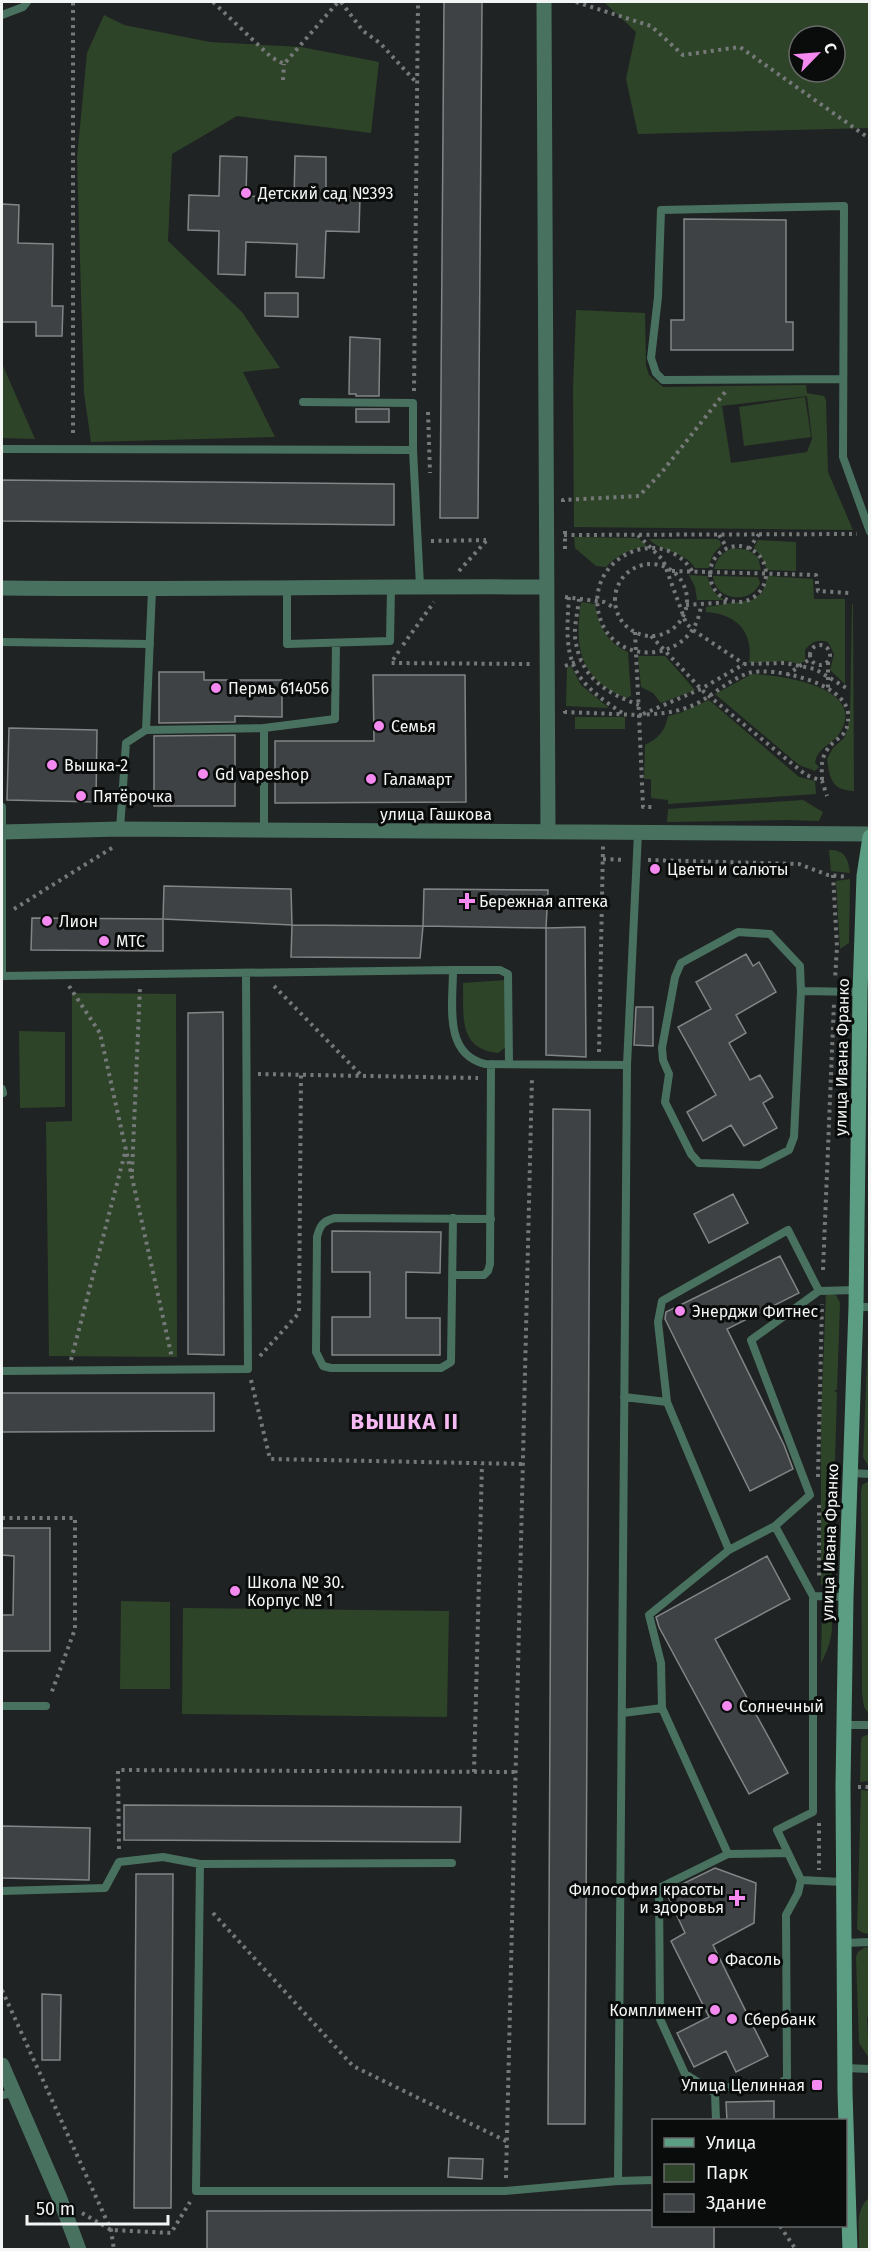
<svg xmlns="http://www.w3.org/2000/svg" width="871" height="2251" font-family="'Fira Sans',sans-serif">
<style>
.green{fill:#2e4428;fill-rule:evenodd}
.building{fill:#3f4244;stroke:#828586;stroke-width:1.5}
.lines{fill:none;stroke-linecap:round;stroke-linejoin:round}
.path{stroke:#767979;stroke-width:4;stroke-dasharray:3 4.5;stroke-linecap:butt}
.lane{stroke:#497160;stroke-width:8}
.street{stroke:#497160;stroke-width:15}
.secondary{stroke:#5c9e83;stroke-width:15}
.poi-dot{fill:#f489f0;stroke:#0a0c0c;stroke-width:2}
.labels{text-anchor:middle;dominant-baseline:central;stroke-width:6;stroke-linejoin:round;paint-order:stroke}
.poi-label{font-size:16px;fill:#f3f5f5;stroke:#0a0c0c;text-anchor:start}
.street-label{font-size:16px;fill:#f3f5f5;stroke:#0a0c0c}
.district-label{font-size:22px;font-weight:bold;letter-spacing:1.5px;fill:#f6baf2;stroke:#0a0c0c}
</style>
<rect width="100%" height="100%" fill="#202323"/>
<path class="green" d="M604 2H869V128L638 134 626 79 636 32ZM799 36H835V72H799Z
M104 15 124 25 210 42 301 47 379 62 371 133 237 116 172 154 168 241 242 312 280 368 243 372 275 437 91 442 84 393 77 158 87 53Z
M576 310 645 313 646 365 649 375 663 387 806 385 807 393 824 396 826 400 828 472 853 530 574 527 573 389ZM807 396 812 439 807 452 731 463 722 406Z
M2 365 3 366 35 439 2 438Z
M805 397 811 437 744 446 739 407Z
M574 537 638 538 647 546C631 549 617 555 606 567L596 566 575 548Z
M649 539H717L720 541 721 546C714 552 710 558 709 568H695C684 550 661 553 649 539Z
M758 540 796 542V571L767 570 761 556 754 548Z
M733 548 748 550 758 557 761 570 714 569C717 558 722 552 733 548Z
M689 575 707 576 713 591 724 600H697L695 587Z
M713 576 758 577 760 583C751 605 715 601 713 576Z
M768 576 813 579 814 599H845V684L830 670 834 654 828 642C817 639 812 642 805 650V661L800 664 785 661 749 663C754 631 736 614 706 612V607L752 600 762 593Z
M581 602 595 604C598 625 607 643 628 652L631 696 626 698C580 679 574 648 581 602Z
M852 604H853L854 791C832 790 830 780 827 759L833 748 845 737 850 717Z
M638 656H665L695 690 661 703 653 693 641 687Z
M571 666 581 685 609 708 566 706 567 668Z
M752 674C779 675 866 686 841 731 834 744 817 747 815 763L819 767 815 771 799 765 715 694Z
M709 700 799 777 815 781 816 794 668 804V800L651 798V779H644L645 745C659 738 665 731 668 716L680 713Z
M575 717H625V729H575Z
M803 800 823 812 819 821 787 820 667 822 668 809Z
M829 850C845 850 848 858 850 873L831 871Z
M850 879 849 943 840 949 836 881Z
M506 980V1047L498 1053C457 1049 464 1014 463 983Z
M72 993 176 994 177 1357 49 1356 46 1122 72 1121Z
M19 1031 65 1032V1107L20 1108Z
M826 1293 836 1295 840 1303 837 1390H834L837 1393 833 1533 831 1535 833 1536 832 1576 828 1582 821 1585V1419Z
M869 1317V1467L863 1457Z
M869 1481H870L869 1714 864 1707 862 1693 861 1492 862 1485Z
M121 1601 170 1602V1689H120Z
M822 1607 828 1610C837 1626 829 1648 821 1663Z
M183 1608 449 1611 447 1717 182 1714Z
M869 1734V1781L860 1782 861 1742 862 1737Z
M861 1790 869 1791V1934L863 1933 857 1929Z
M865 1947 870 1948V2013L867 2018 869 2058 859 2043 856 1957 858 1952Z
M869 2198V2249H859C860 2232 854 2210 869 2198Z"/>
<path class="building" d="M444 2H482L478 518H440Z
M220 156 247 157 246 196 294 198 295 156 326 157V196L360 197 359 232 326 231 324 278 296 277 297 244 246 242 245 275 218 274 219 231 188 230 189 195 219 196Z
M2 204 19 205 18 243 53 244 52 306H63L62 336H36V322H2Z
M684 219 786 220V322H793V350H671V320H684Z
M265 293H298V317L265 316Z
M350 337 380 339 379 396H356V394H349Z
M356 409H389V422H356Z
M2 480 394 484V525L2 521Z
M159 672H204V680H282V717L235 716V722L159 723Z
M373 675H465L466 802 275 803V741H374Z
M9 728 97 730 96 802 7 800Z
M235 735V806H154V736Z
M164 886 291 889 292 925 163 919Z
M424 889 548 890 546 928 423 926Z
M32 918 163 919V951L31 950Z
M292 925 423 926 420 958 291 957Z
M585 927 586 1057 546 1055V928Z
M746 954 753 966 759 962 776 992 736 1015 746 1033 729 1043 750 1080 760 1075 773 1097 763 1103 777 1128 744 1146 731 1125 703 1141 687 1112 716 1095 678 1027 711 1009 696 982Z
M636 1007H653V1046L634 1045Z
M223 1012 224 1355 188 1354V1013Z
M553 1109 590 1110 585 2124H548Z
M733 1194 748 1223 709 1243 694 1214Z
M332 1231 441 1232 440 1273 406 1272V1318H440V1355H332V1317H370V1272H332Z
M780 1256 799 1293 727 1329 784 1445 793 1469 750 1491 665 1319 666 1312Z
M2 1393H214V1431L2 1432Z
M2 1528H50V1651H2V1615H13L14 1556 2 1555Z
M767 1556 790 1599 715 1639 788 1773 749 1794 659 1627 656 1617Z
M124 1805 461 1807 460 1842 124 1840Z
M2 1826 90 1828 89 1880 2 1878Z
M715 1868 756 1883 754 1923 713 1945 768 2056 736 2072 726 2051 694 2067 677 2033 709 2017 671 1941 685 1933 666 1892Z
M136 1874H173L171 2208H134Z
M42 1994 61 1995 60 2060H42Z
M774 2101V2121H727L726 2102Z
M449 2158 483 2159 482 2179 448 2177Z
M654 2210V2226H714V2249H207V2211Z"/>
<g class="lines">
<path class="path" d="M213 2 271 57 284 64 338 2
M341 2 363 31 380 43 416 82
M576 2 651 26 683 55 740 47 870 139
M283 80 284 64
M414 391 418 2
M428 412 430 473
M73 433V2
M563 502V500L639 496 662 472 726 391
M565 531V550
M564 535 857 534
M638 535 663 560 686 623 693 630 744 664
M719 535 727 548
M431 541 486 540
M710 574a28 28 0 1 1 56 0a28 28 0 1 1-56 0Z
M749 549 759 534
M615 600a36 36 0 1 1 72 0a36 36 0 1 1-72 0Z
M459 571 487 540
M672 571 816 575 818 591 849 593
M692 571C663 524 589 555 598 610 608 670 696 665 701 604
M565 597 604 602 615 608
M569 597C564 661 569 679 624 714
M579 599C578 611 574 625 575 637 580 677 604 692 639 705
M686 605 730 602
M635 632 639 715
M651 636 704 692 806 775 822 781 827 796
M810 655a10 10 0 1 1 20 0a10 10 0 1 1-20 0Z
M403 645 434 602
M399 651 391 663 531 664
M828 662V689
M565 666 581 660
M787 675 810 659
M565 711V712L639 715 643 807H654
M643 714 701 689 744 664 785 663 815 669 848 689
M639 715C657 714 673 713 689 707 710 699 727 680 749 673 773 666 845 683 848 713 850 739 835 736 827 750 820 760 822 770 822 781
M603 859 625 860
M648 860 799 864 828 875 848 877
M833 875 837 947 835 979
M14 909 115 846
M69 986 100 1033 172 1358
M274 986 361 1075
M599 1052 603 846
M258 1074 478 1078
M132 1172 140 987
M823 1270 834 1002
M260 1356 299 1313 301 1074
M71 1360 126 1149
M251 1380 270 1459 523 1464
M818 1477 822 1304
M819 1505V1579
M2 1518H75V1629L51 1694
M474 1772 482 1464
M858 1787H870
M819 1823V1870
M119 1849 118 1770 516 1772
M213 1913 353 2066 508 2142
M2 1990 111 2230 114 2250
M506 2178 532 1076
M82 2213 111 2230 171 2233 190 2202
M780 2226 796 2250"/>
<path class="lane" d="M2 15 23 7 27 2
M842 379 663 380 656 373 651 358 658 297 661 210 844 206 843 457 870 532
M303 402 413 403V450L420 586
M2 449 413 450
M287 587V644L390 641 391 588
M2 642 150 644
M146 730 264 728
M2 807V976L453 970C453 1003 443 1054 485 1064L627 1065
M120 829 126 743 146 730 152 590
M264 831V728L335 719 336 644
M453 970H500L508 974 509 1064
M801 991 800 966 770 934 738 932 681 963 675 977 662 1048 663 1060 669 1074 665 1102 691 1154 699 1163 760 1165 789 1150 794 1137 801 991 860 992
M2 1089 3 1093
M453 1218 451 1362 441 1368H331L323 1366 316 1352 317 1237C320 1225 323 1221 335 1218L491 1219
M453 1275H484L488 1271 490 1264 491 1064
M819 1291 856 1290
M856 1307H870
M2 1371 248 1369 246 973
M624 1397 667 1402 729 1550
M850 1473 870 1474
M775 1526 813 1596 846 1597
M813 1596V1812L777 1830 801 1880 842 1882
M2 1706H46
M662 1708 661 1663 649 1615 729 1550 775 1526 810 1495 751 1340 819 1291 788 1230 662 1301 658 1322 667 1402
M623 1713 662 1708 728 1854
M844 1725H870
M452 1863 200 1864 196 2191H505L618 2181 654 2180
M2 1891 105 1888 119 1862 163 1857 200 1864
M845 1943 870 1942
M845 2068 870 2069
M715 2093C720 2090 724 2087 729 2087 748 2084 772 2093 787 2078L786 1915 798 1893 801 1880
M2 2095 14 2093
M716 2120 715 2093 685 2074 660 2019 659 1888 728 1854 788 1853
M618 2181 627 1065 638 833"/>
<path class="street" d="M544 2 548 832
M2 588C183 590 365 586 547 587
M2 832 120 829 870 834
M2 2065 60 2199 79 2250"/>
<path class="secondary" d="M850 2250 845 2092 843 1786 846 1597 856 1307 860 992 864 876 870 837"/>
</g>
<g class="poi-dot">
<circle cx="246" cy="193" r="6"/>
<circle cx="216" cy="688" r="6"/>
<circle cx="379" cy="726" r="6"/>
<circle cx="52" cy="765" r="6"/>
<circle cx="203" cy="774" r="6"/>
<circle cx="371" cy="779" r="6"/>
<circle cx="81" cy="796" r="6"/>
<circle cx="655" cy="869" r="6"/>
<path d="M464 892h6v6h6v6h-6v6h-6v-6h-6v-6h6z"/>
<circle cx="47" cy="921" r="6"/>
<circle cx="104" cy="941" r="6"/>
<circle cx="680" cy="1311" r="6"/>
<circle cx="235" cy="1591" r="6"/>
<circle cx="727" cy="1706" r="6"/>
<path d="M734 1889h6v6h6v6h-6v6h-6v-6h-6v-6h6z"/>
<circle cx="713" cy="1959" r="6"/>
<circle cx="715" cy="2010" r="6"/>
<circle cx="732" cy="2019" r="6"/>
<rect x="811" y="2079" width="12" height="12" rx="3"/>
</g>
<g class="labels">
<g class="poi-label">
<text x="258" y="193">Детский сад №393</text>
<text x="228" y="688">Пермь 614056</text>
<text x="391" y="726">Семья</text>
<text x="64" y="765">Вышка-2</text>
<text x="215" y="774">Gd vapeshop</text>
<text x="383" y="779">Галамарт</text>
<text x="93" y="796">Пятёрочка</text>
<text x="667" y="869">Цветы и салюты</text>
<text x="479" y="901">Бережная аптека</text>
<text x="59" y="921">Лион</text>
<text x="116" y="941">МТС</text>
<text x="692" y="1311">Энерджи Фитнес</text>
<text x="247" y="1582">Школа № 30.<tspan x="247" dy="18">Корпус № 1</tspan></text>
<text x="739" y="1706">Солнечный</text>
<text x="724" y="1889" text-anchor="end">Философия красоты<tspan x="724" dy="18">и здоровья</tspan></text>
<text x="725" y="1959">Фасоль</text>
<text x="703" y="2010" text-anchor="end">Комплимент</text>
<text x="744" y="2019">Сбербанк</text>
<text x="805" y="2085" text-anchor="end">Улица Целинная</text>
</g>
<g class="street-label">
<text x="436" y="814">улица Гашкова</text>
<text transform="translate(842 1057) rotate(-89)">улица Ивана Франко</text>
<text transform="translate(830 1542) rotate(-88)">улица Ивана Франко</text>
</g>
<g class="district-label">
<text x="405" y="1421">ВЫШКА II</text>
</g>
</g>
<rect width="871" height="2251" fill="none" stroke="#f3f5f5" stroke-width="6"/>
<rect x="652" y="2119" width="195" height="108" fill="#0a0c0c" stroke="#676969" stroke-width="1.5"/>
<rect x="664" y="2138" width="30" height="9" fill="#5c9e83" stroke="#676969" stroke-width="1.5"/>
<text x="706" y="2149" font-size="18" fill="#f3f5f5">Улица</text>
<rect x="664" y="2164" width="30" height="18" fill="#2e4428" stroke="#676969" stroke-width="1.5"/>
<text x="706" y="2179" font-size="18" fill="#f3f5f5">Парк</text>
<rect x="664" y="2194" width="30" height="18" fill="#3f4244" stroke="#676969" stroke-width="1.5"/>
<text x="706" y="2209" font-size="18" fill="#f3f5f5">Здание</text>
<g transform="translate(817 54) rotate(65)"><circle r="28" fill="#0a0c0c" stroke="#676969" stroke-width="1.5"/>
<path d="M0-4.5L10 22L0 15L-10 22Z" fill="#f489f0"/>
<text y="-9" font-size="16" font-weight="bold" text-anchor="middle" fill="#f3f5f5">С</text>
</g>
<path d="M27 2215v9h141v-9" fill="none" stroke="#f3f5f5" stroke-width="3"/>
<text x="36" y="2215" font-size="18" fill="#f3f5f5" stroke="#0a0c0c" stroke-width="4.5" paint-order="stroke">50 m</text>
</svg>
